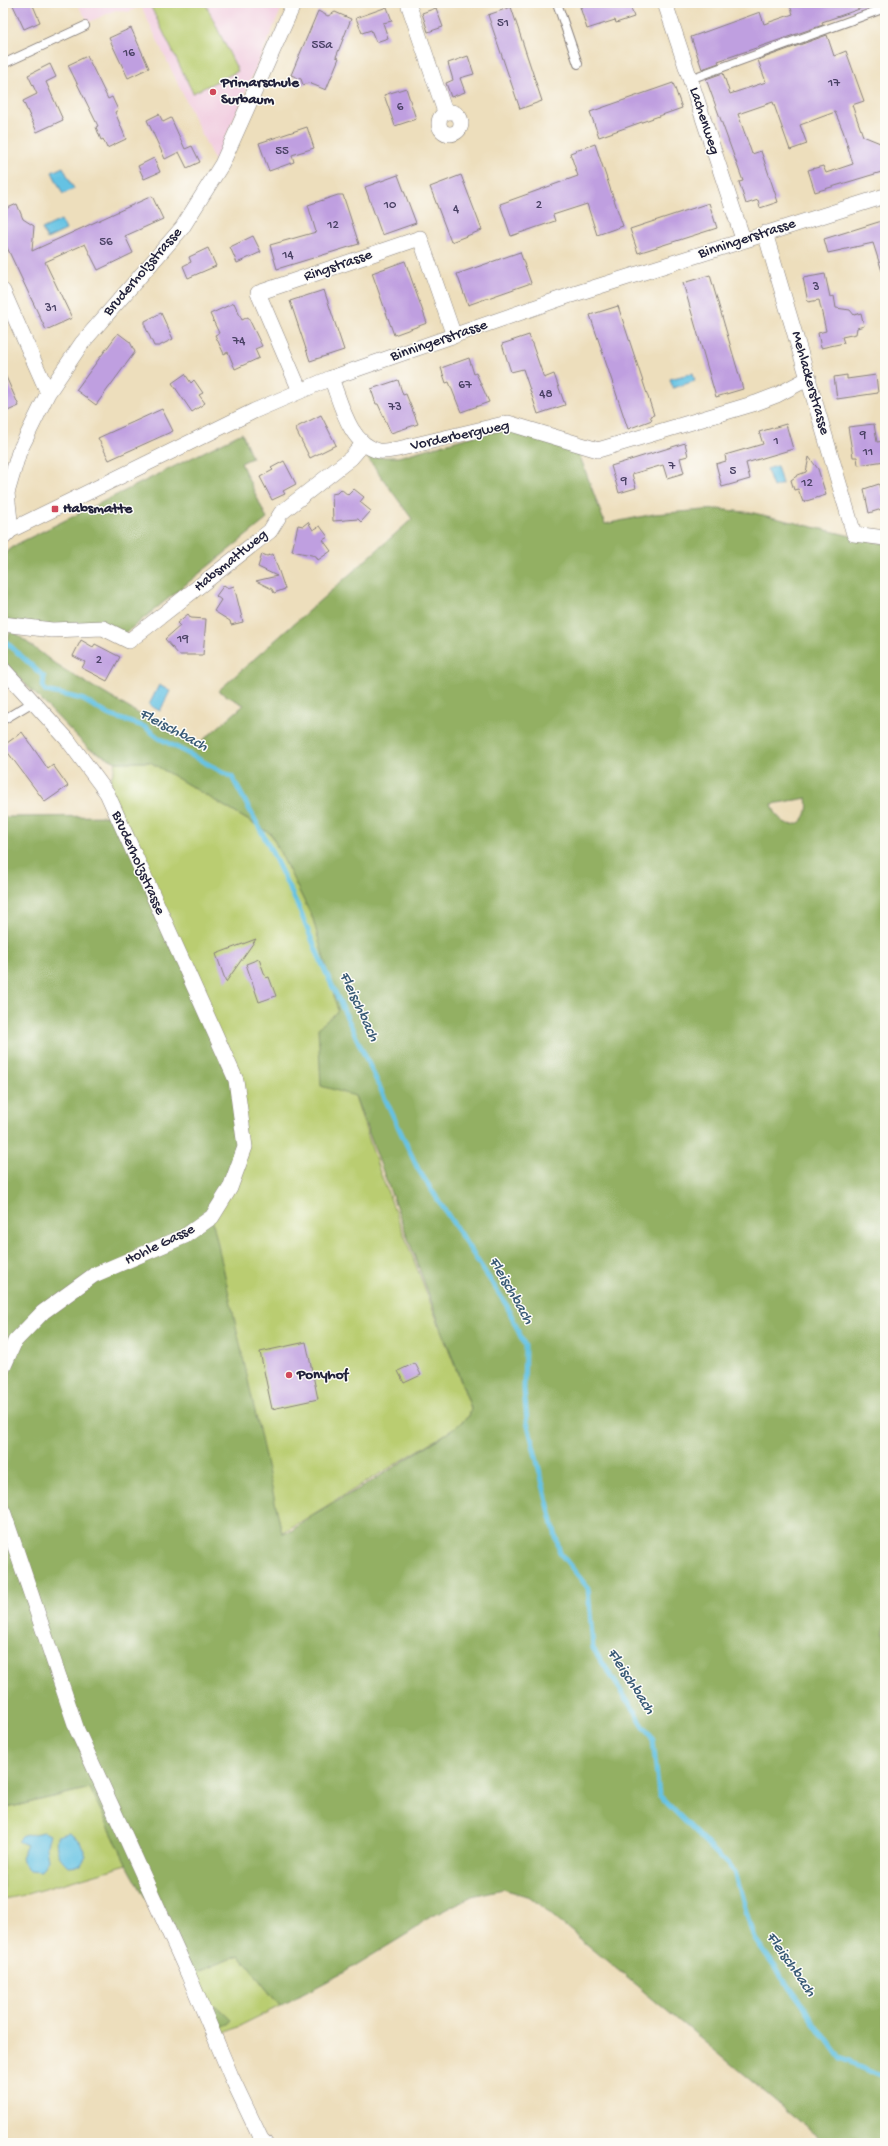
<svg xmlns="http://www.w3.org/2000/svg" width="888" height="2146" font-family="'Gochi Hand',sans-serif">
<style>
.built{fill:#f2cfe1}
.green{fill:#bacd71;stroke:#6e7856}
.forest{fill:#93b063;stroke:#5a694f;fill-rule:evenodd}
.water{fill:#65c2e3;stroke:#44728f}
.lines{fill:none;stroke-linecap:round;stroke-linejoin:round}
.stream{stroke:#65c2e3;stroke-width:5}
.building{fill:#bf9fe0}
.lane-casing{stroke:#88807c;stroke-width:10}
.street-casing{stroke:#88807c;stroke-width:16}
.lane{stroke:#fff;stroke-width:8}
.street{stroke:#fff;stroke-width:15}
.poi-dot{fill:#d1495b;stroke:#fdfcf7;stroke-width:1.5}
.labels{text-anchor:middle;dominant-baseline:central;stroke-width:3;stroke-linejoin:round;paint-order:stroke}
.number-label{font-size:13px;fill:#494164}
.poi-label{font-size:15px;font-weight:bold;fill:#22223b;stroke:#fdfcf7;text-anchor:start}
.street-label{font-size:15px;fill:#22223b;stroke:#fdfcf7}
.water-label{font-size:16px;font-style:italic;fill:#395a76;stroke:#fdfcf7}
</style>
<rect width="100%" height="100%" fill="#fdfcf7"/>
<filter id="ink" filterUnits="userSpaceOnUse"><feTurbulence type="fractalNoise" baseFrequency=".025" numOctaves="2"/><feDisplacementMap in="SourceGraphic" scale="8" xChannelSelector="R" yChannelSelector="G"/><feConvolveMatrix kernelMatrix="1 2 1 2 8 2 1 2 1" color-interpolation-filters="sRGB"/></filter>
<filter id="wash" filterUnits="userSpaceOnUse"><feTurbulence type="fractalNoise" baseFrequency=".012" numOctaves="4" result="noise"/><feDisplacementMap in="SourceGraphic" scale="16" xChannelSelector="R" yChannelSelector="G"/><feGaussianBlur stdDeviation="0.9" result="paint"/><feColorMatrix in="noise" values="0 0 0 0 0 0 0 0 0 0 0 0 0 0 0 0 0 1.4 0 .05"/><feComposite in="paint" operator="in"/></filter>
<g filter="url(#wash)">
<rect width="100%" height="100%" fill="#eddebc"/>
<path class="built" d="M76 3H284L215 162 141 6 128 12 116 10 89 22Z"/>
<path class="green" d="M149 3H205L238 71 193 93Z
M116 762H150L271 834 313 919 339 1011 355 1096 378 1167 471 1408 469 1416 452 1430 282 1533 107 793Z
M90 1788 127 1865 20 1896 3 1899V1809Z
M239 1955 280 2006 215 2038 189 1976Z"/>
<path class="forest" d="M514 430 578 451 605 524 654 514 717 509 754 513 885 544V2143H826L530 1897 503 1889 472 1896 425 1920 412 1931 343 1973 280 2006 239 1955 189 1976 127 1865 90 1788 3 1809V817L117 816 236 1080 245 1147 212 1218 282 1533 291 1531 314 1514 369 1483 452 1430 469 1416 471 1408 355 1096 321 1086 318 1028 338 1011 313 919 271 834 150 762H116L88 748 3 661V652L11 630 58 666 195 747 244 705 218 691 412 519 367 457H398L484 433ZM807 798C812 829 781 835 772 804Z
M242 433 252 458 241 463 267 519 123 635 3 620V555L17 544Z
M217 2006 232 2020 229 2025 223 2027C215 2022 210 2017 213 2007Z"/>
<path class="water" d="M63 167 74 189 63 194 52 172Z
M61 220 66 230 47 239 42 229Z
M693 373 695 381 673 388 670 379Z
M777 466 782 484 773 487 767 469Z
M159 685 170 691 160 711 149 705Z
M44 1832 50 1835 46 1847 48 1860 41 1871 30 1870 22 1862 21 1857 27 1845 18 1841 23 1836Z
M69 1833 80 1841 86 1856 81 1865 68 1866C58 1857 55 1850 57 1836Z"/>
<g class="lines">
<path class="stream" d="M5 641 44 677 43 687 46 691 82 699 109 715 145 727 159 738 232 777 267 842 297 904 322 964 418 1169 507 1306 525 1346 524 1389 527 1421 560 1553 588 1588 593 1648 653 1740 659 1795 735 1872 753 1936 840 2058 885 2077"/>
</g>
<g id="blocks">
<path class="building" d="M12 3H32L40 22 24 29Z
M580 3H629L634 17 616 23 615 20 587 29 580 7H582Z
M789 3H870L871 5 822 22 823 25 718 61 719 63 702 69 691 37 760 12 764 24 793 14Z
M387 7 392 21 383 23 388 38 376 42 371 30 362 33 356 18Z
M511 7 542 101 520 109 488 15Z
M436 8 443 27 428 32 422 13Z
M318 11 328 16 335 12 351 19 336 57 339 58 326 90 309 83 303 85 301 79 291 75Z
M131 28 149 68 128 78 109 38Z
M827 35 834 56 846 51 864 101 852 105 863 136 885 145V171L815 192 808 170 823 166 826 173 853 164 843 131 835 112 800 125 807 144 790 150 773 102 738 114 752 154 761 151 778 202 760 208 758 200 746 204 739 182 743 181 706 79 723 73 730 94 766 82 758 60Z
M87 56 108 99 112 97 118 110 115 112 126 139 107 148 103 139 101 140 96 127 98 126 68 65Z
M468 56 474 74 460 78 465 92 451 97 446 83 453 80 448 63Z
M50 64 56 77 46 82 63 120 37 132 23 101 37 94 28 75Z
M673 83 682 108 599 137 590 112Z
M406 88 416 119 395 126 384 95Z
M159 114 163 122 171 118 185 149 192 146 200 162 187 168 179 152 165 159 147 120Z
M307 127 314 148 292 155 294 162 269 171 259 143Z
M595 144 623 226 597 235 587 204 553 215 555 221 511 236 500 204 578 176 570 153Z
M154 158 160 172 144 179 138 166Z
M398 175 416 223 382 235 365 187Z
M461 175 482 230 451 242 430 187Z
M338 195H343L359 244 277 269 270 245 316 232 308 205Z
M152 196 163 219 125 236 133 253 98 270 85 244 45 262 72 318 46 330 3 239V210L17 204 23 219 34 226 32 251Z
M709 203 717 228 638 253 630 229Z
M885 220V271H882L873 243 828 253 824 239Z
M253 236 261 252 237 263 230 247Z
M208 248 216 266 188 278 183 266 191 262 189 257Z
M520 252 531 283 468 305 457 274Z
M405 261 427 323 394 335 372 273Z
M825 274 830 297 834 296 836 308 850 310 854 315 861 313 864 326 857 328 856 334 842 337 844 343 821 348 818 333 826 331 819 300 808 302 803 278Z
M710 275 743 389 716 397 683 283Z
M324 290 344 350 310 361 290 301Z
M234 303 242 320 248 317 262 346 255 349 259 358 235 369 228 352 224 354 215 335 219 333 210 314Z
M618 306 654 415 650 416 652 420 628 429 590 315Z
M161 313 173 339 159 346H154L145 326V321Z
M118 333 130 342 135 352 96 405 76 390Z
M529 335 544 378 554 374 565 405 538 414 523 369 511 372 502 344Z
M469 358 474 374 476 373 489 402 461 412 449 382 446 383 441 368Z
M3 370 19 406 3 413Z
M185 374 191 383 194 380 203 393 199 395 205 403 192 412 172 383Z
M847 375V379L876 375 878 393 837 399 834 377Z
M398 380 403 395 406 394 418 424 391 433 378 404H376L371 389Z
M162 409 173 431 109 460 98 438Z
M321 415 336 445 310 458 295 428Z
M786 424 793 449 746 463 750 479 722 487 716 464 726 461 725 455 763 444 759 432Z
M874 424 877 442 884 441 885 461 858 465 857 457H853L848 427Z
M685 443 688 456 680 458 684 473 667 478 663 465 632 474 636 488 619 493 611 466Z
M809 457 818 469 826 495 803 502 798 489 794 490 791 480 798 475 806 472Z
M284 461 296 484 283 491 285 494 272 500 260 477 273 470 271 468Z
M879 484 882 494 885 496V508L869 513 864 489Z
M341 489 348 495 354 489 364 497 360 502 371 511 361 522 358 519 333 521 332 494 337 493Z
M308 522 313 530 320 526 328 537 323 540 331 551 318 560 316 556 292 551 298 525 303 526Z
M262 554 267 556 273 554 285 589 274 593 272 589 256 581 277 576 258 567Z
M224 585 228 588 234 586 243 622 231 625 230 621 214 611 221 600 216 596Z
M188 614 191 618 206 619 203 655H179L165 639 180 626 177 623Z
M81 640 93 647 95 644 120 657 107 681 82 668 85 662 73 656Z
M22 732 48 769 53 765 68 786 45 802 3 746Z
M256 939 226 982 216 954Z
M259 959 266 978 269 977 276 996 259 1002 246 964Z
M306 1342 318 1399 272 1409 260 1352Z
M415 1363 421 1375 404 1383 398 1371Z"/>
</g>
</g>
<g filter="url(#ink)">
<use href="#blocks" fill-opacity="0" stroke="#88807c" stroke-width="1"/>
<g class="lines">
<g class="lane-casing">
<path id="lane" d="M557 3 578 64
M3 64 85 26
M690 79 885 8
M3 720 33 702"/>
</g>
<g class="street-casing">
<path id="street" d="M408 3 445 112
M665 3 743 239
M439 123a11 11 0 1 1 22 0a11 11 0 1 1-22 0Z
M765 233 854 534 885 538
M3 291 48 393
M331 378C341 403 349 444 379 451 384 452 392 450 398 449L508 423 598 450 756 403 777 395 809 378
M300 391 258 293 420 238 454 336
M11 530 7 493 19 452 48 393 82 343 182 228 222 164 294 3
M3 538 11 530 254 411 331 378 571 295 885 196
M3 624 52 630 103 628 129 641 270 531 281 513 351 458 363 444
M3 669 67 739 107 793 236 1080 245 1147 230 1188 212 1217 185 1236 94 1275 43 1312 15 1341 3 1368
M3 1511 77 1730 189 1976 231 2076 261 2139 265 2143"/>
</g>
<use href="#lane" class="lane"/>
<use href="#street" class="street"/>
</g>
</g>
<g class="poi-dot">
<circle cx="213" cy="92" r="4"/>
<rect x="51" y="505" width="8" height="8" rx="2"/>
<circle cx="289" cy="1375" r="4"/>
</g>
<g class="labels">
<g class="number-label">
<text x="503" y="23">51</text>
<text x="322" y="45">55a</text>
<text x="129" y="53">16</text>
<text x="834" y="83">17</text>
<text x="400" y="107">6</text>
<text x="282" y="151">55</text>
<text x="390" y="205">10</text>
<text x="539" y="205">2</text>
<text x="456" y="209">4</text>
<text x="333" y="225">12</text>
<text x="106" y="242">56</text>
<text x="288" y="255">14</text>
<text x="816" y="287">3</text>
<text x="51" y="308">31</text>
<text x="239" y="341">74</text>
<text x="465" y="385">67</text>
<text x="546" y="394">48</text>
<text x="395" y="407">73</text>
<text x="863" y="435">9</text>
<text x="776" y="441">1</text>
<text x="868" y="452">11</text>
<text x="672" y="466">7</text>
<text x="733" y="471">5</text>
<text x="624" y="481">9</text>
<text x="807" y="483">12</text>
<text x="183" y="639">19</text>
<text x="99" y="660">2</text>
</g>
<g class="poi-label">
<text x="221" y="83">Primarschule<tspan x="221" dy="17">Surbaum</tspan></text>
<text x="63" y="509">Habsmatte</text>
<text x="297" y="1375">Ponyhof</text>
</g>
<g class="street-label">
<text transform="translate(704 121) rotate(72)">Lachenweg</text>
<text transform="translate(747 239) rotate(-18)">Binningerstrasse</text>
<text transform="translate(338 266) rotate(-19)">Ringstrasse</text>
<text transform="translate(143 272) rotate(-49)">Bruderholzstrasse</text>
<text transform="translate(439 341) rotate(-19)">Binningerstrasse</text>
<text transform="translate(810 383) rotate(74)">Mehlackerstrasse</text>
<text transform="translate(460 436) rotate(-12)">Vorderbergweg</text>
<text transform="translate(231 561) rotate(-39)">Habsmattweg</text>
<text transform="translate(138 863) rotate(66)">Bruderholzstrasse</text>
<text transform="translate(160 1245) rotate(-26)">Hohle Gasse</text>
</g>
<g class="water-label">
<text transform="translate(173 731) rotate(28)">Fleischbach</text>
<text transform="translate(358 1007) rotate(65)">Fleischbach</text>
<text transform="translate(510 1291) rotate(60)">Fleischbach</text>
<text transform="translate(630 1682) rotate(57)">Fleischbach</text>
<text transform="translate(790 1965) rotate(55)">Fleischbach</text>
</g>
</g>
<rect width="888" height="2146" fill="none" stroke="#fdfcf7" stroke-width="16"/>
</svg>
